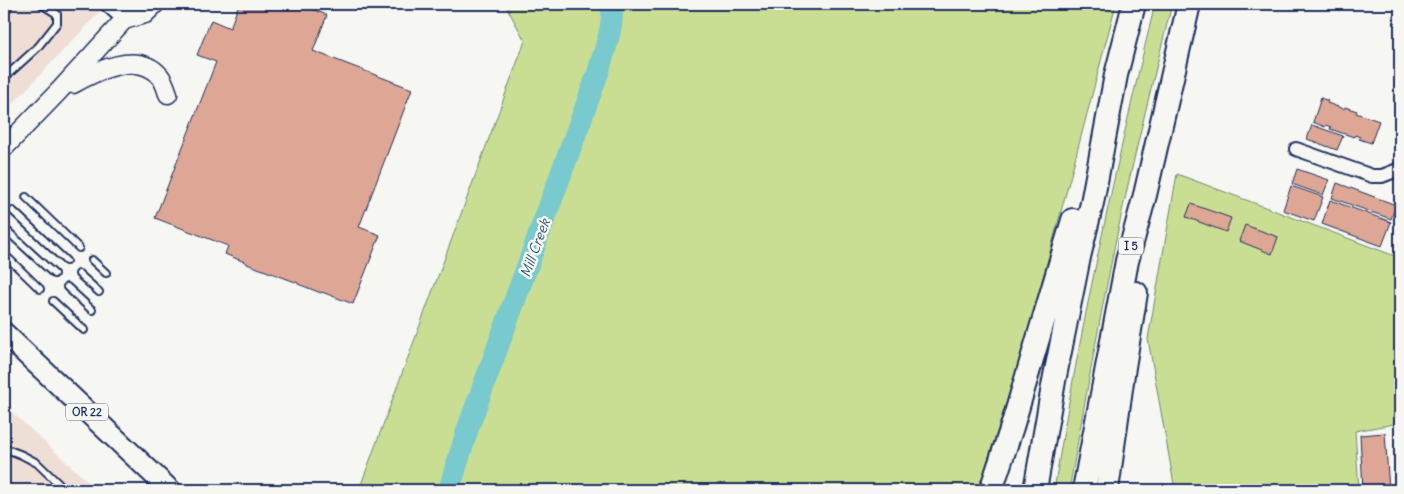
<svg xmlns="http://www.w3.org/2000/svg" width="1404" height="494" font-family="Delius,sans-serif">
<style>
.built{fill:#efded6}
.green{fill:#cade93;stroke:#728678}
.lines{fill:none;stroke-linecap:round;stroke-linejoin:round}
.river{stroke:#78cace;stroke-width:22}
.building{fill:#dea795;stroke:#1b2f5e}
.service-casing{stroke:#1b2f5e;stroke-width:10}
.minor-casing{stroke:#1b2f5e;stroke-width:16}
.secondary-casing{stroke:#1b2f5e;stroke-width:21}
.trunk-casing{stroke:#1b2f5e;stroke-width:24}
.motorway-casing{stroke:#1b2f5e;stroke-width:26}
.service{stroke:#f6f6f2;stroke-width:6}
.minor{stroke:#f6f6f2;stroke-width:12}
.secondary{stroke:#f6f6f2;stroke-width:18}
.trunk{stroke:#f6f6f2;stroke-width:20}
.motorway{stroke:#f6f6f2;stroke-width:22}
.labels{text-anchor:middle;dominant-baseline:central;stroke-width:5;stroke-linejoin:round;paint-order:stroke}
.shield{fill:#f6f6f2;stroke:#5d6b8a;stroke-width:1}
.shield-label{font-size:11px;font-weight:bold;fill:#1b2f5e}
.water-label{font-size:14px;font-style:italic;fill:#32567a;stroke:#f6f6f2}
</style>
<rect width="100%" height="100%" fill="#f6f6f2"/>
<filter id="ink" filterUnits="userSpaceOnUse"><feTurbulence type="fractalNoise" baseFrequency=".02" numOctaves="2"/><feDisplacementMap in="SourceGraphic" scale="10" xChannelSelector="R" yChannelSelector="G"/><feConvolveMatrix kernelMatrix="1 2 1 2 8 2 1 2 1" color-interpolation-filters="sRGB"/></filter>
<g filter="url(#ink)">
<path class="built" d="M4 4H107L4 113Z
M4 405 97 490H4Z"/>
<path class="green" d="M505 4H1116L1069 182 1021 358 978 490H359L525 41Z
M1155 4H1172C1152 84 1132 164 1115 244 1098 326 1084 408 1069 490H1054C1080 327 1116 165 1155 4Z
M1177 174 1395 256 1400 254V322L1394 424 1355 431 1359 490H1175L1148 339Z"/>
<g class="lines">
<path class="river" d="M449 490 468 428 598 73C604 51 614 28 612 4"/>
</g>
<path class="building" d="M239 4H299L327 15 313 51 412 89 359 227 380 235 353 304 322 292 321 293 298 284V283L247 264V263L225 254 228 246 155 218 216 62 197 55 211 20 230 28Z
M1321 98 1328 101 1327 103 1344 109 1345 107 1357 111 1356 113 1379 121 1371 143 1359 139 1360 137 1355 135 1354 137 1330 129 1331 127 1326 125 1325 127 1313 122Z
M1312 125 1343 136 1337 150 1307 139Z
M1297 169 1329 180 1323 195 1292 184Z
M1337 183 1396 205 1391 219 1332 198Z
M1291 186 1323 197 1314 221 1283 210Z
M1330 200 1391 222 1382 246 1322 224Z
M1191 204 1231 218 1226 232 1186 217Z
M1245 225 1278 237 1272 254 1239 241Z
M1385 433 1389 490H1363L1360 435Z"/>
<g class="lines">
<g class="service-casing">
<path id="service" d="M4 15 9 4
M4 78 38 47 57 23V14L41 4
M26 197 79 248
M13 211 66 261
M4 228 54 274
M4 254 40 289
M92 260 106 273
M79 274 99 292
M67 287 92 310
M53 301 84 330
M4 448 22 455 37 463 65 490"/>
</g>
<g class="minor-casing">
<path id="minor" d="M106 4 124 20
M1296 149 1372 176H1382L1400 169"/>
</g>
<g class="secondary-casing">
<path id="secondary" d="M124 20 145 14 155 4
M73 84C96 71 138 50 160 76 164 81 166 88 168 94
M4 148 59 91 124 20 128 4"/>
</g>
<g class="trunk-casing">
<path id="trunk" d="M4 333 170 490"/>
</g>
<g class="motorway-casing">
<path id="motorway" d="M991 490 1012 427 1073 220
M1035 490 1054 381 1079 257 1092 203 1116 75 1134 4
M1084 490 1127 261 1145 195 1189 4
M1107 490 1124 367 1136 293"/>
</g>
<use href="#service" class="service"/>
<use href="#minor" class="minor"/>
<use href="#secondary" class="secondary"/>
<use href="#trunk" class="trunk"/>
<use href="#motorway" class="motorway"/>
</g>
</g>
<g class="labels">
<g class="shield">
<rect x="1118.5" y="237.5" width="25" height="17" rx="4"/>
<rect x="66" y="403.5" width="42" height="17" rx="4"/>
</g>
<g class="shield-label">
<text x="1131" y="246">I 5</text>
<text x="87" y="412">OR 22</text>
</g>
<g class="water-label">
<text transform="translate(535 248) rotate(-70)">Mill Creek</text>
</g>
</g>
<rect width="1404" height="494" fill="none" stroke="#f6f6f2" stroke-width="20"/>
<rect x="10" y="10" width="1384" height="474" fill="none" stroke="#1b2f5e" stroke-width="2" filter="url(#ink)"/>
</svg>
